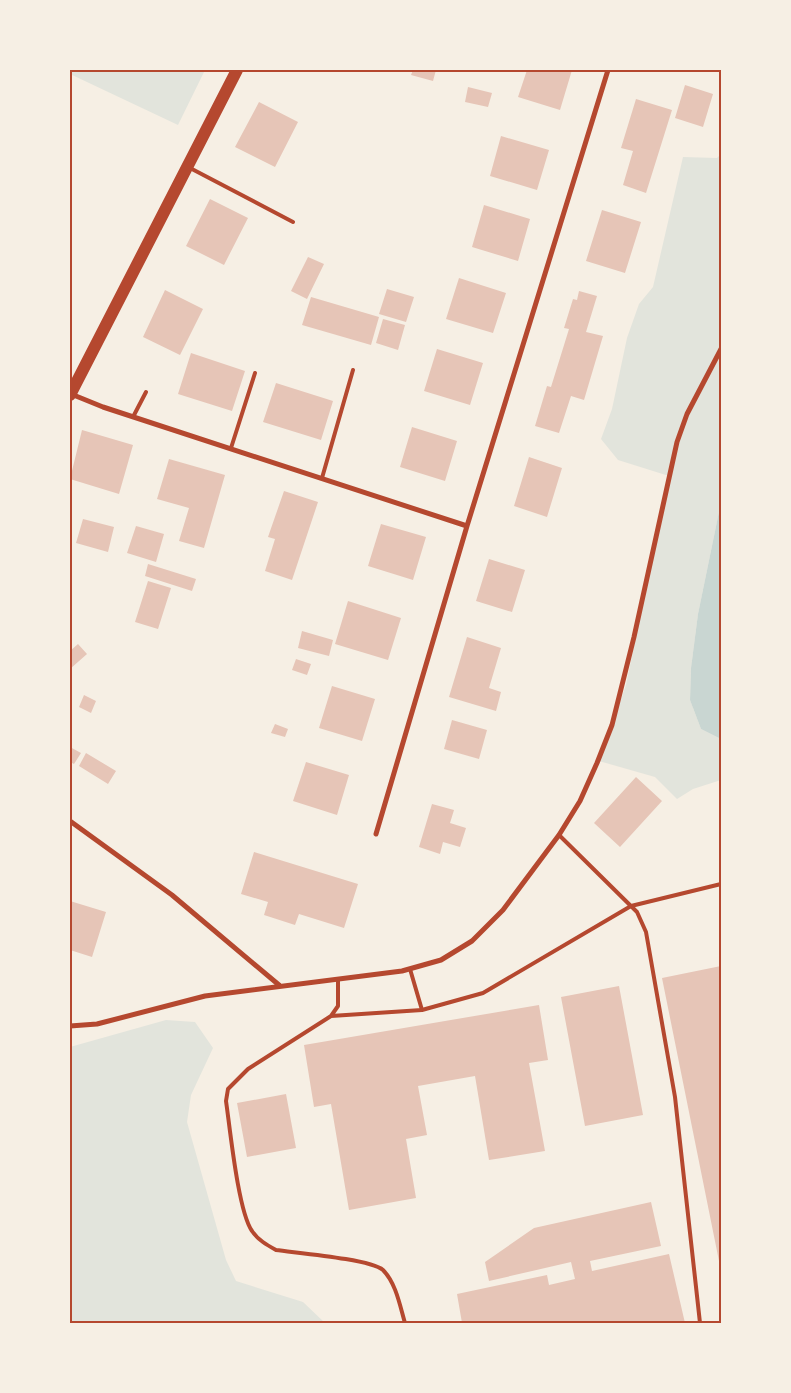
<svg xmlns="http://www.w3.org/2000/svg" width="791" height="1393" font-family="Cabin,sans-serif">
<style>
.green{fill:#e2e4dc}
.water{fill:#c9d6d2}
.building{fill:#e6c5b7}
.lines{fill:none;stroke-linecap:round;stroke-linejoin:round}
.service{stroke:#b5482f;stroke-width:4}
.minor{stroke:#b5482f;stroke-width:5}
.primary{stroke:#b5482f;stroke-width:12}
.neatline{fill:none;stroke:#b5482f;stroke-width:2}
</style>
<rect width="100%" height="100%" fill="#f6efe4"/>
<path class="green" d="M70 70H205L178 125 70 74Z
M721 154V502L698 614 691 668 690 700 701 729 721 739V780L693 789 677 799 655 777 599 761 626 685 669 476 618 460 601 439 612 409 627 338 639 304 653 287 683 157 717 158Z
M166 1020 195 1022 213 1048 191 1095 187 1122 226 1260 236 1281 303 1302 325 1323H70V1047Z"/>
<path class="water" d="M721 502V739L701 729 690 700 691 668 698 614Z"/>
<path class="building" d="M413 70H436L433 81 411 75Z
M527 70H572L560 110 518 97Z
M685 85 713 94 703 127 675 118Z
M468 87 492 93 488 107 465 102Z
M636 99 672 110 646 193 623 185 633 151 621 148Z
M259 102 298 122 275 167 235 147Z
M501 136 549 150 537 190 490 176Z
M210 199 248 218 224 265 186 246Z
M484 205 530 219 518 261 472 247Z
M602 210 641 222 625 273 586 261Z
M308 257 324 264 307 299 291 291Z
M459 278 506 293 493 333 446 319Z
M387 289 414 297 406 322 379 314Z
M165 290 203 309 180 355 143 337Z
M579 291 597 296 586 332 603 336 584 400 571 396 559 433 535 426 547 386 551 387 569 329 564 328 573 299 577 300Z
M311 297 379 317 371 345 302 325Z
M383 319 405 325 398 350 376 343Z
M437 349 483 363 470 405 424 391Z
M191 353 245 371 232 411 178 394Z
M276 383 333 401 321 440 263 422Z
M412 427 457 441 445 481 400 467Z
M82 430 133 445 119 494 70 479Z
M529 457 562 468 547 517 514 506Z
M169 459 225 475 204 548 179 541 189 508 157 499Z
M284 491 318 502 292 580 265 571 275 539 268 537Z
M83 519 114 527 108 552 76 543Z
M381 524 426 537 413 580 368 566Z
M136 526 164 534 156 562 127 553Z
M489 559 525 570 512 612 476 601Z
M148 564 196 579 192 591 145 576Z
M148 581 171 588 158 629 135 622Z
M348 601 401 618 388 660 335 644Z
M302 631 333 640 329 656 298 648Z
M467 637 501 648 489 688 501 692 496 711 449 697Z
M78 644 87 654 70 669V651Z
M296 659 311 664 307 675 292 670Z
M332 686 375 699 362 741 319 728Z
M84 695 96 701 91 713 79 707Z
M452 720 487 730 479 759 444 749Z
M275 724 288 729 285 737 271 733Z
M70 747 81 753 74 764 70 762Z
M86 753 116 771 108 784 79 766Z
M306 762 349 775 337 815 293 801Z
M636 777 662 801 620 847 594 823Z
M432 804 454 810 450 823 466 828 460 847 443 842 440 854 419 847Z
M254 852 358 884 344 928 299 914 295 925 264 915 268 902 241 894Z
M70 901 106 912 92 957 70 950Z
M721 966V1261H719L662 978Z
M619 986 643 1115 585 1126 561 997Z
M539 1005 548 1060 529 1063 545 1151 489 1160 475 1076 418 1086 427 1135 406 1139 416 1198 349 1210 331 1104 314 1107 304 1045Z
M286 1094 296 1148 247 1157 237 1103Z
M651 1202 661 1246 590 1261 592 1271 669 1254 685 1323H462L457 1294 547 1275 549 1285 575 1279 571 1262 489 1281 485 1262 534 1228Z"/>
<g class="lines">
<path class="service" d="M190 168 293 222
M133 417 146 392
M231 448 255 373
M322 478 353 370
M559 835 637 912 646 932 675 1097 700 1323
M410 969 422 1010
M338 979V1006L331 1016 248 1069 228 1089 226 1101C230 1128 238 1211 252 1231 258 1240 267 1245 276 1250 297 1253 370 1259 383 1270 396 1283 400 1306 405 1323
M331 1016 422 1010 483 993 631 906 721 884"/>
<path class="minor" d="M71 394 103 407 467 526
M70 821 172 895 279 985
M376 834 467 526 608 70
M70 1026 97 1024 205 996 402 971 441 960 472 941 503 910 559 835 580 801 597 763 612 725 634 637 677 442 687 414 721 349"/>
<path class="primary" d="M70 395 237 70"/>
</g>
<rect width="791" height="1393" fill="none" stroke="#f6efe4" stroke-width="142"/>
<rect x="71" y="71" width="649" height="1251" class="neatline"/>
</svg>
